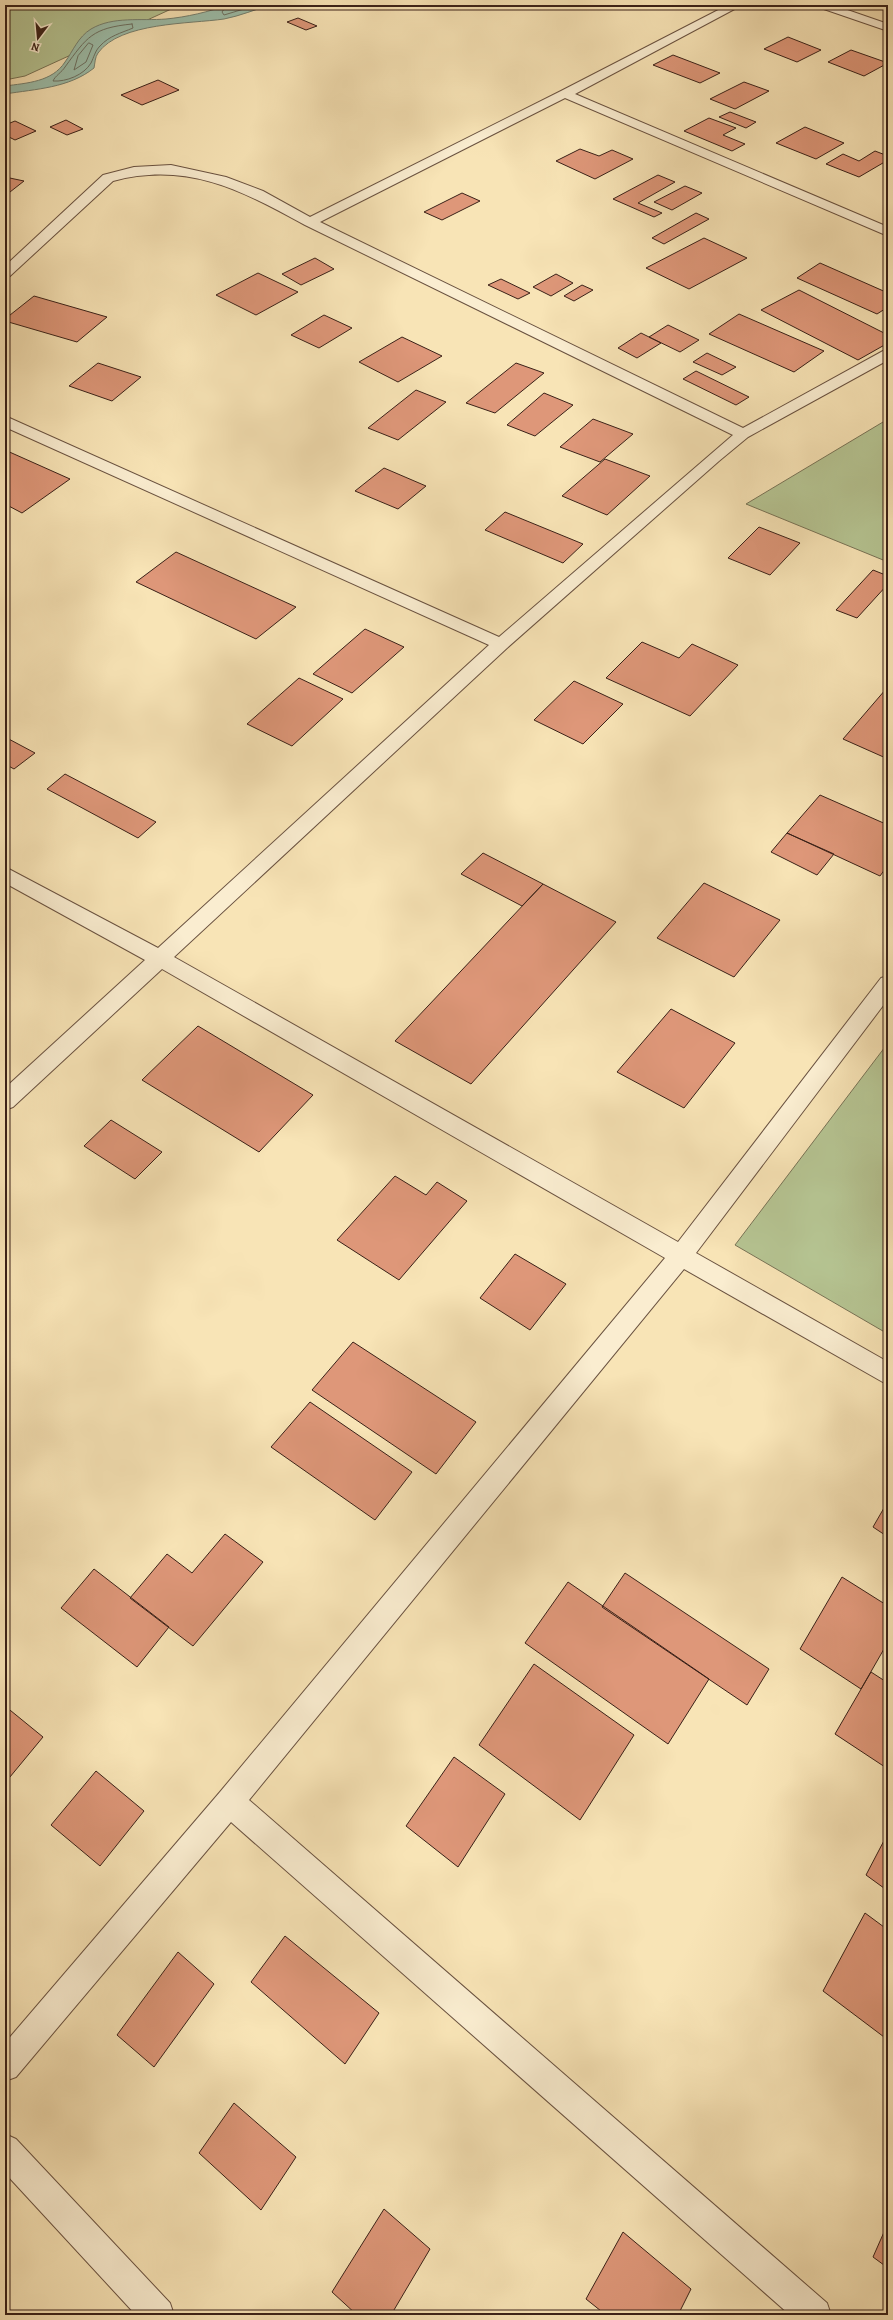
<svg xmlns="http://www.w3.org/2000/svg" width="893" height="2320" font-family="Alegreya,serif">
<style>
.green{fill:#b6c593;stroke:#787356}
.water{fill:#9dbfab;stroke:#758070}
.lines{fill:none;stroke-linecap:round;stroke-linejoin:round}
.shore{stroke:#6c7062;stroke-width:1}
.building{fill:#de9779;stroke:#3a2118}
.street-casing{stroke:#6a5240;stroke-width:2}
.street{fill:#faedd0;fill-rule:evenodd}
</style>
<rect width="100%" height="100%" fill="#f8e4b6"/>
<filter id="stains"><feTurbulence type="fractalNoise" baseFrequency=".005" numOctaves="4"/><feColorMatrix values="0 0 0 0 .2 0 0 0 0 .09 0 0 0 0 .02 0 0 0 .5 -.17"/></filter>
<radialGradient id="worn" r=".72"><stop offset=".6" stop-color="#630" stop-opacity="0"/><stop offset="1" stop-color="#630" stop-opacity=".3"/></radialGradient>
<path class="green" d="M5 5H180L25 76 5 80Z
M888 419V562L746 504Z
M888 1043V1334L735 1245Z"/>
<path class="water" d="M228 5H271C256 9 240 16 224 19 190 24 120 22 98 53 95 57 95 63 94 68 69 88 36 89 5 94V86C27 83 52 82 65 62 73 51 78 37 91 29 113 16 141 21 166 19 187 17 208 12 228 5Z"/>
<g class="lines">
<path class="shore" d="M227 5 222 12 224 15 257 5
M132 24 133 28C121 33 109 36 100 46 95 51 94 57 91 63 84 75 66 82 53 81 55 76 62 72 65 67 87 37 92 28 132 24Z
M89 43 93 45 86 62 74 70 78 56Z"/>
</g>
<path class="building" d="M298 18 317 26 306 30 287 22Z
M788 37 821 50 797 62 764 49Z
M851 50 888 63 864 76 828 62Z
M673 55 720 73 700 83 653 65Z
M158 80 179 90 142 105 121 95Z
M744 82 769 91 735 109 710 99Z
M730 112 756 122 746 128 719 117Z
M709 118 736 128 723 135 745 144 732 151 684 131Z
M66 120 83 129 67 135 50 127Z
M15 121 36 131 15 140 5 135V125Z
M805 127 844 143 816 159 776 143Z
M580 149 599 156 612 150 633 159 595 179 556 161Z
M875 151 888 156V160L859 177 826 164 843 154 859 161Z
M658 175 675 182 638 203 662 213 654 217 613 199Z
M5 177 24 181 10 192 5 191Z
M685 186 702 193 672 210 654 202Z
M462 193 480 201 442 220 424 212Z
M696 213 709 219 664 244 652 238Z
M704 238 747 258 689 289 646 268Z
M315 258 334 269 301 285 282 274Z
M820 263 888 293V307L877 314 797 278Z
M258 273 298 292 256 315 216 295Z
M556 274 573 283 551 296 533 287Z
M501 279 530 293 518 299 488 285Z
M582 285 593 290 574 301 564 296Z
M799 290 888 335V343L858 360 761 310Z
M34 296 107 317 77 342 5 321V319Z
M739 314 824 351 794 372 709 334Z
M324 315 352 328 319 348 291 335Z
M668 325 699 340 680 352 649 337Z
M641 333 661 343 637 358 618 348Z
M402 337 442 356 398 382 359 362Z
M707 353 736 367 722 375 693 362Z
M98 363 141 377 112 401 69 386Z
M516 363 544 373 495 413 466 403Z
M696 371 749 397 736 405 683 379Z
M416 390 446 402 398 440 368 428Z
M544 393 573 405 535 436 507 425Z
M593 419 633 434 600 462 560 447Z
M5 450 70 479 22 513 5 504Z
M605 459 650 476 607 515 562 496Z
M384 468 426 486 398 509 355 491Z
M505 512 583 544 563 563 485 530Z
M759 527 800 543 770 575 728 558Z
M176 552 296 607 256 639 136 582Z
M873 570 888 576V584L857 618 836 610Z
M365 629 404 647 352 693 313 674Z
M642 642 679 658 692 644 738 665 690 716 606 678Z
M299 678 343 699 292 746 247 724Z
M574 681 623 704 583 744 534 720Z
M886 689 888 690V759L843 739Z
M5 737 35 753 14 769 5 764Z
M65 774 156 822 138 838 47 789Z
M820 795 888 825V865L880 876 787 833Z
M787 833 834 854 817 875 771 852Z
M483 853 543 884 522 906 461 874Z
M704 883 780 920 734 977 657 938Z
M543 884 616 922 471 1084 395 1041Z
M671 1009 735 1043 684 1108 617 1072Z
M198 1026 313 1095 259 1152 142 1080Z
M111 1120 162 1152 135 1179 84 1146Z
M395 1176 426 1195 437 1182 467 1201 399 1280 337 1240Z
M515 1254 566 1284 530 1330 480 1298Z
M353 1342 476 1422 436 1474 312 1390Z
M310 1402 412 1472 375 1520 271 1447Z
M888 1501V1537L873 1527Z
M225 1534 263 1562 193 1646 130 1598 167 1554 192 1573Z
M94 1569 169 1627 137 1667 61 1608Z
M625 1573 769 1669 747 1705 602 1607Z
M842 1577 888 1606V1642L861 1689 800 1649Z
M568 1582 709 1679 668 1744 525 1643Z
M534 1664 634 1735 580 1820 479 1745Z
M871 1672 888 1683V1769L835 1734Z
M5 1706 43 1737 5 1783Z
M454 1757 505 1794 458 1867 406 1826Z
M96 1771 144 1811 100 1866 51 1825Z
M888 1833V1891L866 1875Z
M865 1913 888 1930V2040L823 1991Z
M285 1936 379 2013 345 2064 251 1982Z
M178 1952 214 1984 154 2067 117 2035Z
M234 2103 296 2157 261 2210 199 2153Z
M384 2209 430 2249 391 2315H357L332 2292Z
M888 2223V2268L873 2257Z
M623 2232 691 2289 678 2315H606L586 2299Z"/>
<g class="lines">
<g class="street-casing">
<path id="street" d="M728 5H742L575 94 888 227V236L565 98 320 222 743 428 883 351 888 350V360L748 437 719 461 507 648 174 957 678 1242 881 978 888 976V999L696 1253 888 1362V1385L684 1269 249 1800 827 2303 831 2315H790L231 1822 16 2077 5 2081V2043L220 1792 665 1258 162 969 13 1107 5 1110V1088L145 960 5 883V867L158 948 489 645 5 427V416L499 637 733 435 305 225C241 190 187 161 113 181L10 276 5 277V266L103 175 134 167 171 165 226 177 263 191 310 217 561 91Z
M816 5H833L888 24V31L818 7Z
M5 2134 16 2139 170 2303 174 2315H136L5 2173Z"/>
</g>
<use href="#street" class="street"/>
</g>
<rect width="893" height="2320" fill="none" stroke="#f8e4b6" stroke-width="20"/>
<rect x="6" y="6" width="881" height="2308" fill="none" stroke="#3a2118" stroke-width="2"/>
<rect x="10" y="10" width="873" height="2300" fill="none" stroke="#3a2118"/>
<g transform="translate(38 38) rotate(196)" stroke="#faedd0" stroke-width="3" paint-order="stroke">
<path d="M0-3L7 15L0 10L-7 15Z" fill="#3a2118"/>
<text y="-6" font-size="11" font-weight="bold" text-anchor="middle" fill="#3a2118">N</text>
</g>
<rect width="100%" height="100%" filter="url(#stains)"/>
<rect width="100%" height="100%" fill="url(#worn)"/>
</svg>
